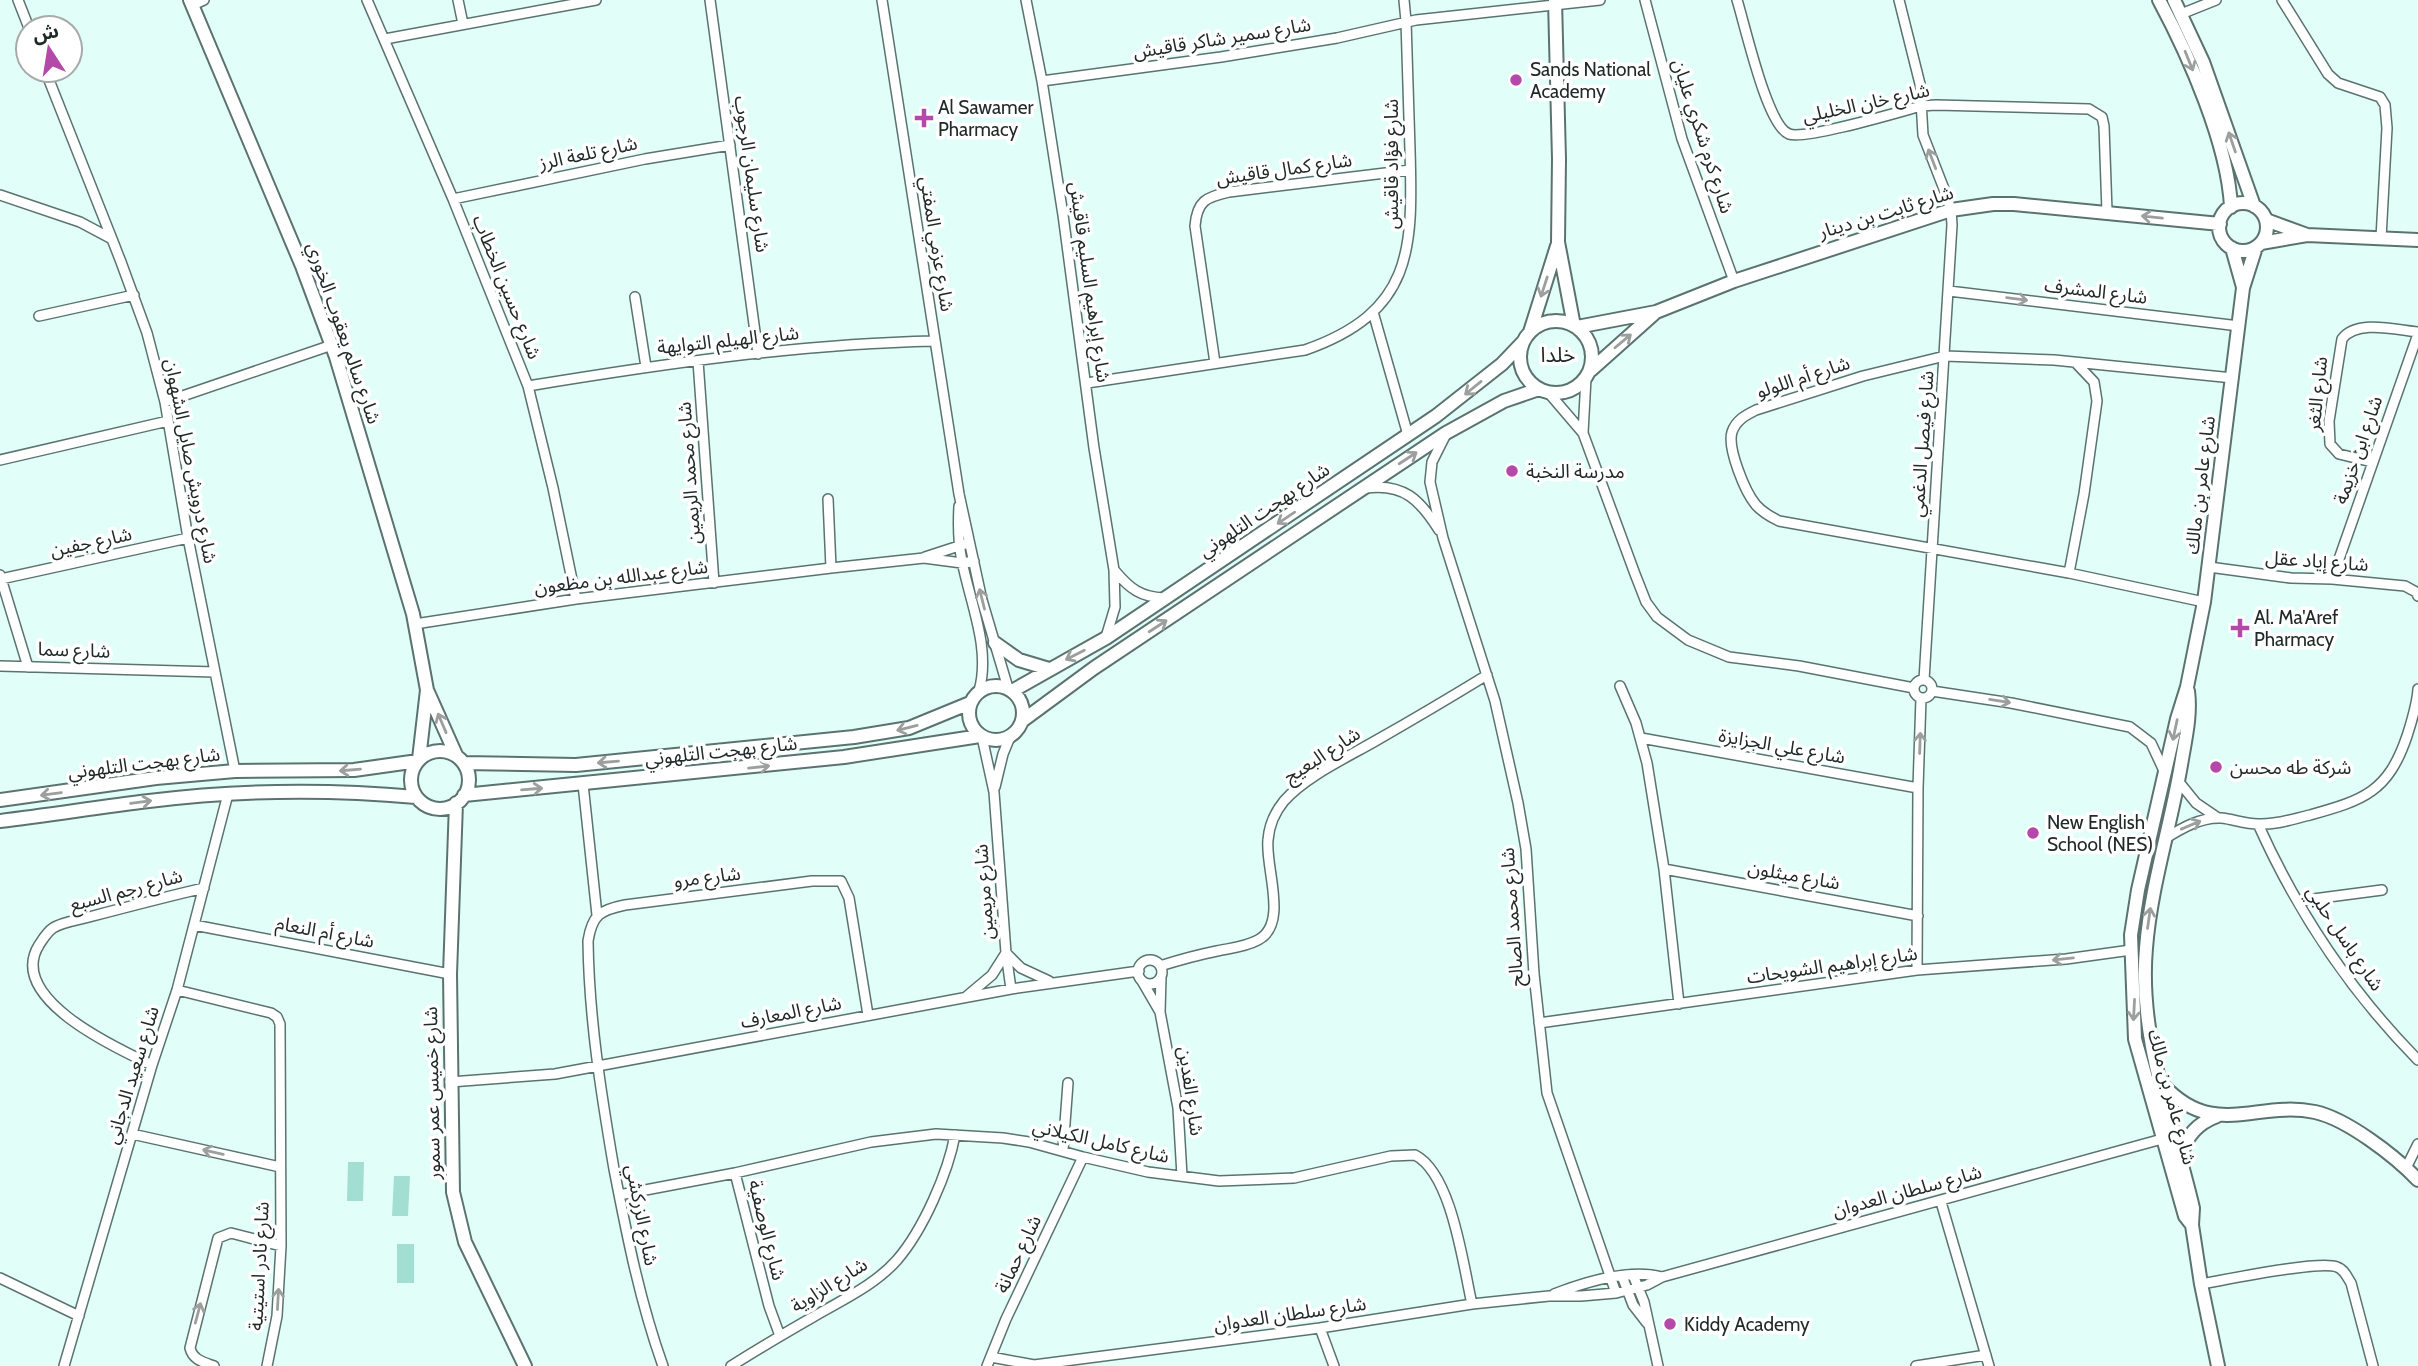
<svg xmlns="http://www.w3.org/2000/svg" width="2418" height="1366" font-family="Cabin,'Noto Sans Arabic',sans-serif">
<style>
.green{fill:#a3ded3}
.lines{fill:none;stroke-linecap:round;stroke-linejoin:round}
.street-casing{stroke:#5b736e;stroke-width:12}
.secondary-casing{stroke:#5b736e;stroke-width:16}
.street{stroke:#fff;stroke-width:9}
.secondary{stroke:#fff;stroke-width:12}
.oneway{stroke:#9b9f9e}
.poi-dot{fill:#b449aa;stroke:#fff;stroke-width:2.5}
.labels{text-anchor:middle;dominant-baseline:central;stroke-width:7;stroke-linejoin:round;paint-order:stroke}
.street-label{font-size:19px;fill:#202a28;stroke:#fff}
.poi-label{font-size:19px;fill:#202a28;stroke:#fff;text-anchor:start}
.neighbourhood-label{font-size:21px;fill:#202a28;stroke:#fff}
</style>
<rect width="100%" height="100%" fill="#e2fef8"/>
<path class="green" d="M348 1162H364L363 1201H347Z
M394 1176H410L408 1216H392Z
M397 1244H414V1283H397Z"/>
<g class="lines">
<g class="street-casing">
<path id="street" d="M18 0 29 28
M367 0 453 199 528 386 553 488 576 599
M458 0 463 24
M710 0 758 354
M882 0 959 494 982 600 1008 688
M1026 0 1042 81 1063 215 1094 448 1114 570 1115 607 1106 637
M1645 0 1682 139 1734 281
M1737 0C1745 25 1767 126 1789 134 1805 140 1899 112 1921 106L1936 105 2089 109 2102 117 2104 126 2107 212
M1899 0 1920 84 1923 135 1944 189 1951 210 1952 225 1924 680
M2282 0 2328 74 2338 83 2380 97 2385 105 2387 128 2381 238
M193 5 204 0
M2181 14 2216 0
M385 39 596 0
M45 70 112 239
M1042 81 1221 57 1337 38 1416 20 1600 0
M0 195 80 222 112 239 121 262 147 333 165 402 188 538 235 771
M453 199 645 159 730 145
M1949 291 2239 326
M635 297 646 367
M1373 312 1408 435
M39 316 134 295
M698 361 714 583
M1215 363 1195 226C1197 201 1206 197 1229 192L1410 170
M1586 378 1583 433 1635 574 1646 602 1657 617 1688 640 1729 657 1799 666 1914 688
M1087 383 1305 350C1413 312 1413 250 1410 150 1409 107 1407 64 1406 21L1404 0
M528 386C662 364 798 344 934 341
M1548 392 1583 433
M165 402 332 345
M1446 434 1432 462 1430 482 1443 538 1495 701 1518 803 1526 849 1534 974 1547 1093 1616 1293
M0 460 168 421
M2372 462 2339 454 2330 444 2329 421 2342 339C2357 319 2396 330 2418 332
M1366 488C1404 483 1420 500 1439 530
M828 499 831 568
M959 506C958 525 958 543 962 561 970 603 991 648 979 691
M925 557 965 544
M2209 567 2291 578 2332 579 2405 586 2416 592 2418 596
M1115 571C1130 589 1141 597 1164 598
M2069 573 2084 494 2097 401 2094 382 2076 363
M0 575 28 667
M1 579 188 538
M2332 579 2418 334
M2204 602 2069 573 1779 521C1771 517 1762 512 1756 505 1745 492 1727 448 1732 432 1736 420 1746 415 1756 410L1863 376 1945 356 2054 360 2233 378
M415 624 576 599 831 568 924 558 962 563 974 561
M0 666 215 672
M1914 689a9 9 0 1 1 18 0a9 9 0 1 1-18 0Z
M1620 686 1636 723 1647 763 1664 869 1679 1004
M1932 691 2011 703 2130 727 2151 743 2165 773
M982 737 994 792 1006 953 1011 989
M1641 738 1918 788
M2179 782 2196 803 2218 818
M583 784 597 915
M995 787 1003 754 1010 737
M2258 824C2297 911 2351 992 2418 1060
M2166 838C2182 828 2201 817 2221 818 2233 819 2245 824 2258 824 2276 825 2293 819 2310 815 2364 800 2388 792 2407 736 2412 720 2417 705 2418 689
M1664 869 1918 916
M2298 901 2382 890
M194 925 450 974
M1138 972a12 12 0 1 1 24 0a12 12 0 1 1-24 0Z
M1160 966C1179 960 1197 955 1217 951 1231 948 1245 947 1258 940 1289 924 1265 868 1268 840 1269 826 1275 812 1284 801 1306 776 1348 757 1377 740 1414 719 1451 697 1487 675
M1917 970 1918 788 1921 698
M1161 977 1160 1012 1178 1108 1182 1176
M1142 981 1160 1012
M177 990 271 1013 277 1017 280 1024 281 1246 277 1316 267 1366
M967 996 992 975 1006 953 1021 968 1049 981
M1539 1023 1917 970 2066 959 2131 950
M152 1065C116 1048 6 998 39 945 43 939 47 932 53 928 62 922 78 920 89 917 127 907 165 897 204 888
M450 1082 555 1074 1011 989 1139 971
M132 1134 280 1167
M1063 1150 1068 1083
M2406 1168 2418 1144
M735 1173 769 1306 780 1336
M619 1195 735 1173 871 1142 936 1134 1003 1138 1029 1142 1083 1157 1148 1172 1219 1181 1294 1178 1391 1156 1415 1155C1452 1174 1463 1265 1472 1304
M1941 1202 1989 1366
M1633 1275 1644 1302 1658 1366
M1622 1276 1633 1305 1647 1323
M0 1278 79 1316
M2201 1284C2225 1280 2319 1260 2337 1267 2344 1269 2347 1277 2351 1283L2373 1366
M1554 1294C1585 1282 1629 1268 1662 1277
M1320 1328 1334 1366
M991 1357 1034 1365 1320 1328 1472 1304 1549 1296H1581L1616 1293 1647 1285 1662 1277 2162 1139
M64 1366 152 1065 177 990 228 794
M214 1366C203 1362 193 1360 190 1348L218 1238 231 1233 281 1246
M663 1366C640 1302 627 1236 614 1169 601 1093 589 1018 588 941 592 915 600 910 625 905L812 881H841L849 898 868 1015
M731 1366C758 1349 785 1333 813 1317 842 1300 875 1285 897 1260 923 1230 948 1173 955 1135
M987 1366 1006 1319 1083 1157
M1916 1366 1986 1355"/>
</g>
<g class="secondary-casing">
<path id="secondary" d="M190 0 302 266 336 357 413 614 427 690 456 755
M1555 0 1559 159 1558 242 1574 326
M2159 0C2189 56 2228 144 2231 207
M2174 0 2203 62 2254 206
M2219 227a24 24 0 1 1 48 0a24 24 0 1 1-48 0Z
M2266 220 2307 235
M2261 243 2307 235 2418 240
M2232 248 2243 287
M1520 357a36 36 0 1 1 72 0a36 36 0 1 1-72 0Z
M1577 327 1656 312 1734 281 1951 210 1993 204H2014L2220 224
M1530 332 1557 246
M1591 370 1656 312
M995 643 1019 660 1049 669
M969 713a27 27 0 1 1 54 0a27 27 0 1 1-54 0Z
M1012 691 1106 638 1436 416 1502 364 1523 342
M2188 691C2191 714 2186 736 2182 759 2172 822 2151 884 2146 948 2138 1037 2173 1123 2193 1208L2192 1225 2201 1284 2218 1366
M1022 721 1094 668 1446 433 1504 401 1539 389
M411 780a29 29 0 1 1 58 0a29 29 0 1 1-58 0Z
M419 759 427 690
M464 763 576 765 854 737 909 728 970 703
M464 795 844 757 980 736
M0 800 156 778 235 771 354 770 418 761
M456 803 450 974 453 1192 465 1242 525 1366
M0 821C50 815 99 807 149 801 237 790 328 789 416 797
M2163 1085C2214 1140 2256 1100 2315 1112 2347 1119 2395 1156 2418 1180
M2182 1155C2186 1135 2198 1123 2217 1116
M2192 1225 2185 1216 2135 1039 2131 935 2138 890 2177 719 2187 687 2204 602 2243 288 2256 247"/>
</g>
<use href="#street" class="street"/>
<use href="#secondary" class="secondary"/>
</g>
<defs><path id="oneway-shaft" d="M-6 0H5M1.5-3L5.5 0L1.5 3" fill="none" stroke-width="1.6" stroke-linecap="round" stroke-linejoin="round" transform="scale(1.75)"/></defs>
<g class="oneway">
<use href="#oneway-shaft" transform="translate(2189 61) rotate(68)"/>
<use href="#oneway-shaft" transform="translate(2232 142) rotate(-109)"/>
<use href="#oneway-shaft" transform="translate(1932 159) rotate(-111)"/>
<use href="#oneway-shaft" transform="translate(2152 217) rotate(-174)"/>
<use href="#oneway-shaft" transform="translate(1544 287) rotate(108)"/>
<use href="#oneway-shaft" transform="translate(2017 299) rotate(7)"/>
<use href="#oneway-shaft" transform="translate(1623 341) rotate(-40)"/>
<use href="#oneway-shaft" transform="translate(1473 388) rotate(141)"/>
<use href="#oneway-shaft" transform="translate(1408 458) rotate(-33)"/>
<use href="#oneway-shaft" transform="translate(1286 518) rotate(146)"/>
<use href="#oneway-shaft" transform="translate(982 599) rotate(-104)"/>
<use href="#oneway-shaft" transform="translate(1158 626) rotate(-33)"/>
<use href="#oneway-shaft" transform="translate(1075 655) rotate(153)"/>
<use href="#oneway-shaft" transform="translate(2000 701) rotate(9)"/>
<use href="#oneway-shaft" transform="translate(442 723) rotate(-113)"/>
<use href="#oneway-shaft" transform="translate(907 728) rotate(166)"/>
<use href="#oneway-shaft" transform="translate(2175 730) rotate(102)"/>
<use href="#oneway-shaft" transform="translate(1920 743) rotate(-88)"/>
<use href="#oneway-shaft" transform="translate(608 762) rotate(175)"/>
<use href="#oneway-shaft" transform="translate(759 767) rotate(-6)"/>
<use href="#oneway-shaft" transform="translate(350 770) rotate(175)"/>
<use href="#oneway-shaft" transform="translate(532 789) rotate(-5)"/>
<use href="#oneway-shaft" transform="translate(51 794) rotate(172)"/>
<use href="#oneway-shaft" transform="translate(141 802) rotate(-7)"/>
<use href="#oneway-shaft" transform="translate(2191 825) rotate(-23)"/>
<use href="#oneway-shaft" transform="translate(2149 918) rotate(-82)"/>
<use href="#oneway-shaft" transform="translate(2063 959) rotate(174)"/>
<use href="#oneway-shaft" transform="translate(2134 1010) rotate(93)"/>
<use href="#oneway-shaft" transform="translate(213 1152) rotate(-167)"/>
<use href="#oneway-shaft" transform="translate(278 1299) rotate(-87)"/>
<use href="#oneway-shaft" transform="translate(198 1313) rotate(-75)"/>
</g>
<g class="poi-dot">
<circle cx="1516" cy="80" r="7"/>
<path d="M920.5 107.5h7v7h7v7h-7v7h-7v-7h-7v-7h7z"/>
<circle cx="1512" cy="471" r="7"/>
<path d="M2236.5 617.5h7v7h7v7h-7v7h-7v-7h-7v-7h7z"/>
<circle cx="2216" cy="767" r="7"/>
<circle cx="2033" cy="833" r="7"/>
<circle cx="1670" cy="1324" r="7"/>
</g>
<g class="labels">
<g class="street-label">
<text transform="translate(1222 38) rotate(-9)">شارع سمير شاكر قاقيش</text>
<text transform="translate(1866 103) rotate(-12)">شارع خان الخليلي</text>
<text transform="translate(1703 136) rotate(72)">شارع كرم شكري عليان</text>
<text transform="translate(588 153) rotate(-12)">شارع تلعة الرز</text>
<text transform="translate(1391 164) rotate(-90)">شارع فؤاد قاقيش</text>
<text transform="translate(1284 169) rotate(-8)">شارع كمال قاقيش</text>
<text transform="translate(752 174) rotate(82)">شارع سليمان الرجوب</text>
<text transform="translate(1886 212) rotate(-17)">شارع ثابت بن دينار</text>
<text transform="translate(937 244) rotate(81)">شارع عزمي المفتي</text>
<text transform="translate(1090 282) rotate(82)">شارع إبراهيم السليم قاقيش</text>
<text transform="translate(507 287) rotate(68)">شارع حسين الخطاب</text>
<text transform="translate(2096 291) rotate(7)">شارع المشرف</text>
<text transform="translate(344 333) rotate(71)">شارع سالم يعقوب الخوري</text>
<text transform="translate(728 340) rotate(-6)">شارع الهيلم التوايهة</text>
<text transform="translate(1803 377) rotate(-18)">شارع أم اللولو</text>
<text transform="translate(2317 394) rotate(-84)">شارع الثغر</text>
<text transform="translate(1922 444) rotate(-86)">شارع فيصل الدغمي</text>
<text transform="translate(2358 450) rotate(-71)">شارع ابن خزيمة</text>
<text transform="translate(191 461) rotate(79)">شارع درويش صايل الشهوان</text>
<text transform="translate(689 473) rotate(-94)">شارع محمد الريمين</text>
<text transform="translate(2200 485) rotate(-83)">شارع عامر بن مالك</text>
<text transform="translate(1264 510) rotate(-34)">شارع بهجت التلهوني</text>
<text transform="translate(91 542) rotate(-12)">شارع جفين</text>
<text transform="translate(2317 561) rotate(4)">شارع إياد عقل</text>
<text transform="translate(621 577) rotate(-7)">شارع عبدالله بن مظعون</text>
<text transform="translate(74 650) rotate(2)">شارع سما</text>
<text transform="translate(1782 746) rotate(10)">شارع علي الجزايزة</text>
<text transform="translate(721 751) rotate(-6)">شارع بهجت التلهوني</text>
<text transform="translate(1322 755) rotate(-33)">شارع البعيج</text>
<text transform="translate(144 763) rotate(-7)">شارع بهجت التلهوني</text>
<text transform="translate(1794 875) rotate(10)">شارع ميثلون</text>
<text transform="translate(707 877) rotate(-7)">شارع مرو</text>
<text transform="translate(126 890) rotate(-15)">شارع رجم السبع</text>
<text transform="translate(984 892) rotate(-94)">شارع مريمين</text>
<text transform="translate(1512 917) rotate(-94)">شارع محمد الصالح</text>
<text transform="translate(325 932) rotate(11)">شارع أم النعام</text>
<text transform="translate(2345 938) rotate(56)">شارع باسل حلبي</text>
<text transform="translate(1832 965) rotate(-8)">شارع إبراهيم الشويحات</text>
<text transform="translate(791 1012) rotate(-11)">شارع المعارف</text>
<text transform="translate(132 1075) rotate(-73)">شارع سعيد الدجاني</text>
<text transform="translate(1191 1091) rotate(82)">شارع الفدين</text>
<text transform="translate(432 1093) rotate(-91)">شارع خميس عمر سمور</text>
<text transform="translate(2172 1097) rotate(75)">شارع عامر بن مالك</text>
<text transform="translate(1101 1141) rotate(13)">شارع كامل الكيلاني</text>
<text transform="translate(1907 1191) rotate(-15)">شارع سلطان العدوان</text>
<text transform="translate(642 1215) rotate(79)">شارع الزركشي</text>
<text transform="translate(767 1230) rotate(76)">شارع الوصفية</text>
<text transform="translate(1018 1254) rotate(-65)">شارع حمانة</text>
<text transform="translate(259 1266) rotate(-87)">شارع نادر استيتية</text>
<text transform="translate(829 1285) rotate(-32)">شارع الزاوية</text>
<text transform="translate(1290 1314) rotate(-8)">شارع سلطان العدوان</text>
</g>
<g class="poi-label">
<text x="1530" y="69">Sands National<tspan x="1530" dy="22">Academy</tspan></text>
<text x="938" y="107">Al Sawamer<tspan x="938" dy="22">Pharmacy</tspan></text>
<text x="1526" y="471">مدرسة النخبة</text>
<text x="2254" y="617">Al. Ma'Aref<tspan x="2254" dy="22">Pharmacy</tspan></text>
<text x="2230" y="767">شركة طه محسن</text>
<text x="2047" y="822">New English<tspan x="2047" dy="22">School (NES)</tspan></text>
<text x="1684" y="1324">Kiddy Academy</text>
</g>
<g class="neighbourhood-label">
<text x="1558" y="354">خلدا</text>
</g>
</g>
<g transform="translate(49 49) rotate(348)"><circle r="33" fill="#ffffff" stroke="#a6aaa9" stroke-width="2"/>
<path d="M0-5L12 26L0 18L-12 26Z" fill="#b449aa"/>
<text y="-10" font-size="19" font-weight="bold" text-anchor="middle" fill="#202a28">ش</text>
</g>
</svg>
